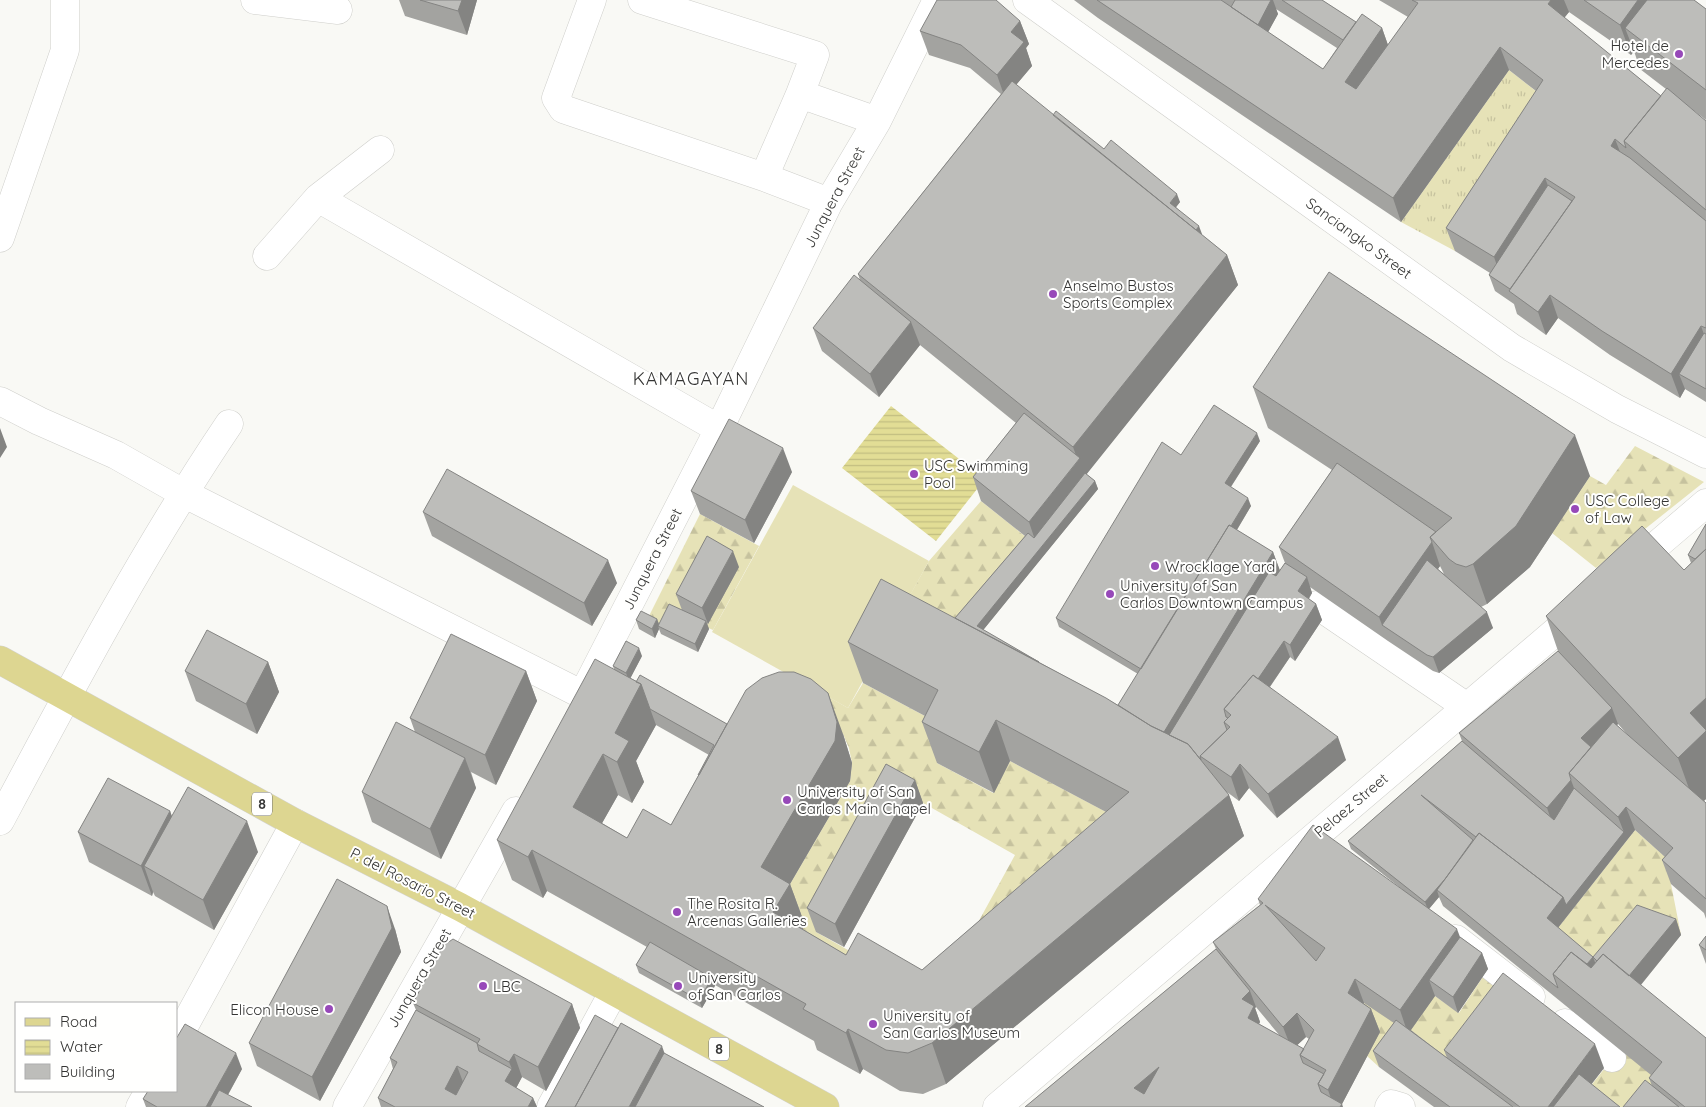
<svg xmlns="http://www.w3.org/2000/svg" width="1706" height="1107" font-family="Quicksand,sans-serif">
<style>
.grass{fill:url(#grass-tufts)}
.forest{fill:url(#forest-firs)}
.garden{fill:#e6e2b7}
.water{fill:url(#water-rules)}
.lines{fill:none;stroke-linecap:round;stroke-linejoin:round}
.minor-casing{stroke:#cfcfcb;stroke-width:29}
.major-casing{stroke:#d3d3d2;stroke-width:29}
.minor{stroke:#fff;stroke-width:28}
.major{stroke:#ddd691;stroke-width:28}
.wall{fill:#a3a3a0;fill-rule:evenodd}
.shaded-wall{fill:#848482}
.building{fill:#bdbdba;stroke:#848482;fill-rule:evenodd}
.poi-dot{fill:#9749b9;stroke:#fffffe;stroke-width:2}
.labels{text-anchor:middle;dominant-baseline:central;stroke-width:4;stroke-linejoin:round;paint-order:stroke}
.shield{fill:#fffffe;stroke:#727271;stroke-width:1}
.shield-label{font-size:14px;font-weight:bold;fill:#353534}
.poi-label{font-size:15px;fill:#353534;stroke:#fffffe;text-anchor:start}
.street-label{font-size:15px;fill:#353534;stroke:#fffffe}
.quarter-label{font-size:18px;letter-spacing:1px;fill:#353534;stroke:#fffffe}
</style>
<defs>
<pattern id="grass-tufts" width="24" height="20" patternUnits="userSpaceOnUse" patternTransform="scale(1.25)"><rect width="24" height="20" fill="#e6e2b7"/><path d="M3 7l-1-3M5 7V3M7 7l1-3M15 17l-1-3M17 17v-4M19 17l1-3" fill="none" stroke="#c6c29e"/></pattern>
<pattern id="forest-firs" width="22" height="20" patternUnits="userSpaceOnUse" patternTransform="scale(1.25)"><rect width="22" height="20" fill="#e6e2b7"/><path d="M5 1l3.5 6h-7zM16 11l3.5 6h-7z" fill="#c6c29e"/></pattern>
<pattern id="water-rules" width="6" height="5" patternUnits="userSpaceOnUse" patternTransform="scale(1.25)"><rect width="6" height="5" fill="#e2dd95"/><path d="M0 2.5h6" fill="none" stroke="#c2be81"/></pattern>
</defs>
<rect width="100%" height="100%" fill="#f9f9f5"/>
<path class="grass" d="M1509 70 1551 103 1455 251 1401 222Z"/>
<path class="forest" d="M1635 446 1704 482 1596 568 1552 533 1590 476 1606 485Z
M981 501 1031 541 942 645 896 620 929 561Z
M700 514 759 546 713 630 672 612 664 629 647 620Z
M863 683 953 731 937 763 993 793 1010 761 1144 832 936 999 1015 855 923 803 816 932 878 967 861 995 776 908 850 781 852 763 849 748 843 734 826 719 818 691 848 708Z
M1635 830 1681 871 1671 884 1681 935 1599 973 1553 934Z
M1488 969 1511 996 1453 1073 1402 1036 1379 1067 1367 1056 1356 1016 1364 1003 1435 996 1459 1013Z
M1620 1049 1673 1092 1650 1107H1574Z"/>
<path class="garden" d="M793 485 929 561 848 708 712 632Z"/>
<path class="water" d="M891 406 985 479 936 541 842 468Z"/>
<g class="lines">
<g class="minor-casing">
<path id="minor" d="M255 0 338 10
M592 0 556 98 563 109 764 177 829 202
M642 0 815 55 800 94 877 121
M1027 0 1512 348 1617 409 1706 454
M764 177 800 94
M318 198 719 429
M0 238 65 50V0
M267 256 318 198 380 150
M0 401 39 421 116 455 183 493 583 695
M1631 567 1706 503
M1317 605 1467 707
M582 696 719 429 829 202 877 121 937 0
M0 821C72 686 144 550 229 424
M1456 939 1531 997
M1565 1023 1612 1058
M176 1041 295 823
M140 1107 149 1091
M347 1107 516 811
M551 1107 614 991
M997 1107 1581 610
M1389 1107 1391 1104 1401 1107"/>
</g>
<g class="major-casing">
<path id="major" d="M0 660 295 823 460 907 825 1107"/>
</g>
<use href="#minor" class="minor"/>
<use href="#major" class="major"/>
</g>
<path class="wall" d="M399 0H477L467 35 405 16Z
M1074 0H1322L1356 22 1382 28 1388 45 1408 17 1379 0H1694L1706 9V120L1684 103 1706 121V402L1685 389 1680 398 1610 355 1558 318 1546 335 1517 314 1514 304 1495 291 1489 275 1490 273 1455 251 1446 228 1536 91 1509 70 1401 222 1098 18ZM1276 9 1337 48 1323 69 1268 32 1278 14ZM1569 12 1631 55 1634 51 1640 69 1666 89 1661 96 1564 18Z
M1020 21 1029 44 1026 48 1032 66 1016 85 1053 115 1180 202 1176 207 1202 235 1227 255 1238 285 1086 474 1095 481 1098 489 983 630 1039 662 1118 705 1138 674 1059 627 1056 618 1181 455 1260 441 1231 487 1251 506 1237 530 1273 552 1280 571 1285 563 1279 547 1332 470 1268 428 1253 387 1590 476 1530 567 1487 604 1481 607 1493 628 1439 673 1433 671 1388 641 1310 587 1312 593 1309 599 1316 604 1322 620 1295 661 1290 657 1270 687 1346 760 1277 818 1249 788 1239 801 1227 792 1229 795 1244 836 946 1084 923 1094 900 1091 863 1069 860 1074 817 1050 814 1041 715 985 702 1008 639 973 636 965 647 947 547 891 543 898 512 880 497 840 614 669 613 666 642 656 630 678 727 724 843 734 852 763 850 781 790 884 805 925 802 929 846 955 922 970 1106 812 1010 761 994 793 937 763 922 722 925 716 863 683 848 642 955 618 1025 536 981 501 973 477 1016 423 920 345 879 397 822 351 813 328 860 280 858 274 1001 94 970 68 929 55 920 31ZM1440 566 1444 574 1438 569ZM656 725 709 755 698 775V776L671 825 627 838 602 823 618 795 632 803 644 782 636 761Z
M792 472 754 543 700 514 691 491Z
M423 512 617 583 592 626 432 536Z
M1706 524V799L1704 801 1706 803V919L1704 913 1671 884 1662 860 1665 857 1635 830 1558 928 1593 957 1676 919 1681 935 1641 985 1706 1107H1623L1652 1086 1649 1078 1651 1075 1443 906 1439 897 1429 909 1460 937 1482 953 1488 969 1458 1013 1435 996 1411 1030 1447 1058 1444 1050 1604 1068 1591 1084 1620 1107H1434L1379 1067 1373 1051 1394 1023 1364 1003H1363L1371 1009 1380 1032 1342 1104 1025 1107 1216 949 1213 942 1260 905 1258 899 1403 890 1351 849 1348 841 1462 741 1459 733 1558 651 1546 616 1684 570 1691 563 1688 555ZM1618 724 1627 734 1617 725ZM1256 1007 1280 1036 1259 1024 1260 1022 1255 1008ZM1306 1037 1309 1039 1304 1049 1297 1045Z
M739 567 708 624 707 623 709 629 698 652 661 634 659 629 655 638 639 629 636 620 657 619 659 624 682 610 676 594Z
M268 662 279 692 257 734 196 701 185 671Z
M526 671 537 701 496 785 471 772 476 788 441 859 372 822 362 792 415 732 410 718Z
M915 780 923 803 844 947 816 932 807 908Z
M170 811 172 817 258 852 214 930 155 896 153 892 152 896 89 862 78 832Z
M395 929 401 952 320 1101 257 1066 249 1043Z
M1706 936V964L1699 945Z
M413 1003 572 1004 580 1028 546 1091 522 1077 516 1088 533 1098 537 1107H381L378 1098 393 1069 390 1058 416 1010Z
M242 1069 228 1095 252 1107H146L143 1099Z"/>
<path class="shaded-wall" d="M462 0H477L467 35 458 11Z
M1271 0H1273L1278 14 1261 45 1255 29Z
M1551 0H1564L1569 12 1556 28 1548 4Z
M1638 0H1670L1625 28 1634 51 1631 55 1620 25Z
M1020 21 1029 44 1026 48 1032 66 1005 98 997 75 1011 32Z
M1382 28 1390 51 1354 105 1345 82Z
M1500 47 1509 70 1401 222 1393 198Z
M1615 139 1624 162 1611 146Z
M1545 178 1554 201 1502 280 1494 257Z
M1177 194 1180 202 1173 211 1170 203Z
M1199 226 1202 234 1188 239Z
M1227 255 1238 285 1086 475 1037 546 1029 522 1078 461 1073 447Z
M1550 295 1558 318 1546 335 1538 312Z
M911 322 920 345 879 397 870 374Z
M1701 326 1706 340 1679 374 1685 389 1680 398 1671 374Z
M0 428 7 447 0 458Z
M1257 433 1260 441 1228 491 1225 483Z
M1575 435 1590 476 1530 567 1487 604 1473 564Z
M783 448 792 472 754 543 745 520Z
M1095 481 1098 489 980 634 977 626Z
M1248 498 1251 506 1147 680 1144 672Z
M1432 542 1440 566 1393 632 1382 625 1379 617Z
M733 551 739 567 708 624 702 608Z
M1273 552 1282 576 1177 747 1157 743Z
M608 560 617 583 592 626 584 603Z
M1307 577 1312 593 1303 607 1298 591Z
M1316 604 1322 620 1295 661 1290 645Z
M1487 612 1493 628 1439 673 1433 657Z
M657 619 660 627 658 626 659 629 655 638 652 629Z
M706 621 709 629 698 652 695 644Z
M1284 641 1290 657 1262 698 1231 715Z
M639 648 642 656 629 681 626 673Z
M268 662 279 692 257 734 246 704Z
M526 671 537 701 496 785 485 755Z
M641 684 656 725 636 761 644 782 632 803 617 762 615 733Z
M828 693 843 734 852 763 850 781 776 908 761 867Z
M1706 698V799L1696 808 1678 758 1690 713Z
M1612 708 1618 724 1587 754 1581 738Z
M996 720 1010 761 994 793 979 752Z
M1338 737 1346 760 1277 818 1268 794Z
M603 754 618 795 588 848 573 807Z
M465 758 476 788 441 859 430 829Z
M1240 764 1249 788 1239 801 1231 777Z
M915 780 923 803 844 947 835 924Z
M1571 780 1577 796 1553 825 1547 808Z
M1229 795 1244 836 946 1084 932 1043Z
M1626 807 1635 830 1627 840 1618 817Z
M170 811 181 841 144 866 153 892 152 896 141 866Z
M247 821 258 852 214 930 203 900Z
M1624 832 1627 840 1553 934 1547 918 1563 897Z
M1476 843 1437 890 1439 897 1428 910 1425 902Z
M532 850 547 891 543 898 528 857Z
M790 884 805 925 788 953 773 912Z
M387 906 395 929 401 952 320 1101 312 1077Z
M1676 919 1681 935 1630 998 1624 982Z
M1457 929 1466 953 1429 980 1435 996 1408 1034 1400 1010Z
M1482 953 1488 969 1458 1013 1453 997Z
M1593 957 1599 973 1582 971Z
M712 978 715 986 702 1008 699 1000Z
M1355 979 1364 1003 1356 1016 1348 993Z
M1250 991 1256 1007 1255 1008 1260 1022 1253 1034 1242 999Z
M572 1004 580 1028 546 1091 538 1067Z
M1371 1009 1380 1032 1342 1104 1343 1107H1334L1328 1090Z
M1297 1013 1306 1037 1292 1050 1283 1027Z
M848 1029 863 1069 860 1074 846 1033Z
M1595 1044 1604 1068 1574 1107H1548Z
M662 1046 670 1069 650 1107H629Z
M236 1053 242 1069 221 1107H206Z
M514 1054 522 1077 511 1098 505 1081 512 1069 509 1062Z
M457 1066 463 1082 451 1105 445 1089Z
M1159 1067 1140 1104 1134 1088Z
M533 1098 537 1107H528Z"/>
<path class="building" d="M420 0H462L458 11Z
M937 0H996L1020 21 1011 32 1024 42 997 75 961 45 920 31Z
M1097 0H1221L1323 69 1362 14 1382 28 1345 82 1356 89 1418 3 1412 0H1551L1548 4 1661 96 1624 141 1626 148 1615 139 1611 146 1630 158 1706 221V328L1701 326 1671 374 1602 331 1550 295 1538 312 1509 291 1575 197 1545 178 1494 257 1446 228 1543 80 1500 47 1393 198Z
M1235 0H1271L1258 25 1231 7Z
M1282 0H1322L1356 22 1343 40Z
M1584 0H1638L1620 25Z
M1647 0H1694L1706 9V90L1625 28Z
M1012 81 1227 255 1073 447 858 274Z
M1667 88 1706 121V210L1624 141Z
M1056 111 1104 149 1111 140 1177 194 1170 203 1199 226 1196 230 1053 115Z
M1548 185 1572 201 1510 289 1489 275Z
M1329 272 1575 435 1516 526 1473 564 1466 567 1456 564 1449 559 1430 537 1452 518 1253 387Z
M854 275 911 322 870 374 813 328Z
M1704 333 1706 334V389L1679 374Z
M1214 405 1257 433 1225 483 1248 498 1231 526 1229 525 1141 669 1056 618 1162 442 1181 455Z
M1024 413 1080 458 1029 522 973 477Z
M729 419 783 448 745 520 691 491Z
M1337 463 1436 532 1430 537 1432 542 1379 617 1279 547Z
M447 469 608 560 584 603 423 512Z
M1085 473 1095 481 977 626 1039 662 955 618 1028 533 1034 538Z
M1706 524V549L1695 559 1688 555Z
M1229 525 1273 552 1164 732 1151 726 1118 705Z
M1642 526 1684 570 1706 549V698L1690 713 1706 730V731L1678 758 1546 616Z
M707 536 733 551 702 608 676 594Z
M1427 560 1487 612 1433 657 1427 655 1382 625Z
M1285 563 1307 577 1298 591 1316 604 1290 645 1284 641 1258 679 1253 675 1224 709 1226 717 1228 718 1224 722 1227 730 1200 756 1201 760 1188 744 1169 735 1269 572 1276 576Z
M881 579 1106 698 1151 726 1188 744 1229 795 932 1043 908 1053 886 1050 848 1029 846 1033 803 1009 806 1004 532 850 528 857 497 840 595 659 641 684 615 733 629 741 617 762 603 754 573 807 627 838 643 809 671 825 746 690 762 678 779 672H794L811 679 828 693 837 722 835 741 761 867 790 884 773 912 846 955 858 933 922 970 1129 792 996 720 979 752 922 722 938 690 848 642Z
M669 604 706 621 695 644 658 626Z
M641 611 657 619 652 629 636 620Z
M207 630 268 662 246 704 185 671Z
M451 634 526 671 485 755 410 718Z
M626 641 639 648 626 673 613 666Z
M1558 651 1612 708 1581 738 1591 747 1569 773 1571 780 1547 808 1459 733Z
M640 675 727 724 699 775H698L714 745 650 709 641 684 636 682Z
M1253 675 1338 737 1268 794 1240 764 1231 777 1200 756 1230 727 1224 722 1231 715 1224 709Z
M396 722 465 758 430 829 362 792Z
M1613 722 1706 803V899L1662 860 1673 848 1626 807 1618 817 1569 773Z
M1462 741 1554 820 1574 788 1624 832 1566 905 1563 897 1479 833 1476 837 1421 795 1473 840 1445 879 1425 902 1348 841Z
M886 764 915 780 835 924 807 908Z
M108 778 170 811 141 866 78 832Z
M188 787 247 821 203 900 144 866Z
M1313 825 1457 929 1400 1010 1355 979 1348 993 1371 1009 1328 1090 1318 1084 1326 1070 1300 1055 1314 1030 1297 1013 1283 1027 1213 942 1263 903 1258 899ZM1265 905 1325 948 1316 961Z
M1479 833 1563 897 1547 918 1593 957 1637 905 1676 919 1629 976 1603 954 1597 961 1593 957 1587 964 1571 952 1553 974 1558 988 1437 890Z
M337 879 387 906 392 928 312 1077 249 1043Z
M1706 936V950L1699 945Z
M1460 937 1482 953 1453 997 1429 980Z
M453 939 572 1004 538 1067 514 1054 509 1062 477 1044 480 1039 413 1003 443 946Z
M650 942 712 978 699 1000 636 965Z
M1216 949 1250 991 1242 999 1254 1006 1248 1018 1304 1049 1300 1055 1303 1063 1324 1074 1318 1084 1321 1092 1342 1104 1340 1107H1025ZM1159 1067 1144 1094 1134 1088Z
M1571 952 1591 968 1603 954 1706 1038V1107H1685L1649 1078 1662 1062 1553 974Z
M1503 973 1595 1044 1548 1107H1520L1444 1050Z
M416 1010 477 1043 479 1051 512 1069 505 1081 533 1098 528 1107H395L378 1098 397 1062 390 1058ZM457 1066 468 1072 456 1095 445 1089Z
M595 1015 618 1028 575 1107H545Z
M1396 1020 1513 1107H1450L1373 1051Z
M621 1023 662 1046 629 1107H575Z
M185 1024 236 1053 206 1107H157L143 1099 148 1091H176V1039Z
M664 1053 764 1107H635Z
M1579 1074 1620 1107H1553Z
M1645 1080 1679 1107H1623Z
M219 1090 252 1107H210Z"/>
<g class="poi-dot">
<circle cx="1679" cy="54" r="5"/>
<circle cx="1053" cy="294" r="5"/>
<circle cx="914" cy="474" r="5"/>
<circle cx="1575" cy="509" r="5"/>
<circle cx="1155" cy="566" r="5"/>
<circle cx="1110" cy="594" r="5"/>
<circle cx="787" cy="800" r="5"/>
<circle cx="677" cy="912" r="5"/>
<circle cx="483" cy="986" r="5"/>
<circle cx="678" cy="986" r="5"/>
<circle cx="329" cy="1009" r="5"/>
<circle cx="873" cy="1024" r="5"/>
</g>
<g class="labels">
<g class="shield">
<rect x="252" y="792.5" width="20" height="23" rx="4"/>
<rect x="709" y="1037.5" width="20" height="23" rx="4"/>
</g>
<g class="shield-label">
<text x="262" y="804">8</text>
<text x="719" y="1049">8</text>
</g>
<g class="poi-label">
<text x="1669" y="45" text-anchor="end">Hotel de<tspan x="1669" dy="17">Mercedes</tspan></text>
<text x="1063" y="285">Anselmo Bustos<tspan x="1063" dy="17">Sports Complex</tspan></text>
<text x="924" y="465">USC Swimming<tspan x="924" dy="17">Pool</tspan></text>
<text x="1585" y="500">USC College<tspan x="1585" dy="17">of Law</tspan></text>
<text x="1165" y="566">Wrocklage Yard</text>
<text x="1120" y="585">University of San<tspan x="1120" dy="17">Carlos Downtown Campus</tspan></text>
<text x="797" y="791">University of San<tspan x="797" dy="17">Carlos Main Chapel</tspan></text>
<text x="687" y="903">The Rosita R.<tspan x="687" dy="17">Arcenas Galleries</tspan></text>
<text x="688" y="977">University<tspan x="688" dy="17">of San Carlos</tspan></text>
<text x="493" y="986">LBC</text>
<text x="319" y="1009" text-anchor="end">Elicon House</text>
<text x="883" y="1015">University of<tspan x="883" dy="17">San Carlos Museum</tspan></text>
</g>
<g class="street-label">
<text transform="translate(834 197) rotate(-62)">Junquera Street</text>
<text transform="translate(1359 238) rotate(36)">Sanciangko Street</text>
<text transform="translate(652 559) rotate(-63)">Junquera Street</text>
<text transform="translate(1351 805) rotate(-40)">Pelaez Street</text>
<text transform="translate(413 883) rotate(27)">P. del Rosario Street</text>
<text transform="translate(419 978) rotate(-60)">Junquera Street</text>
</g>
<g class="quarter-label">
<text x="691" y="378">KAMAGAYAN</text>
</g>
</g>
<rect x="15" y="1002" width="162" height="90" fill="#fffffe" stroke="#aeaead"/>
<rect x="25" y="1018" width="25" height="8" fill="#ddd691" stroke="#aeaead"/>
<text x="60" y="1027" font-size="15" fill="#353534">Road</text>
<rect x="25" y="1040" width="25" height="15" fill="url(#water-rules)" stroke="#aeaead"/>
<text x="60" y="1052" font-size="15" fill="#353534">Water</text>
<rect x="25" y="1064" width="25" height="15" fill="#bdbdba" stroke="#aeaead"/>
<text x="60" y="1077" font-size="15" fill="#353534">Building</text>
</svg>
